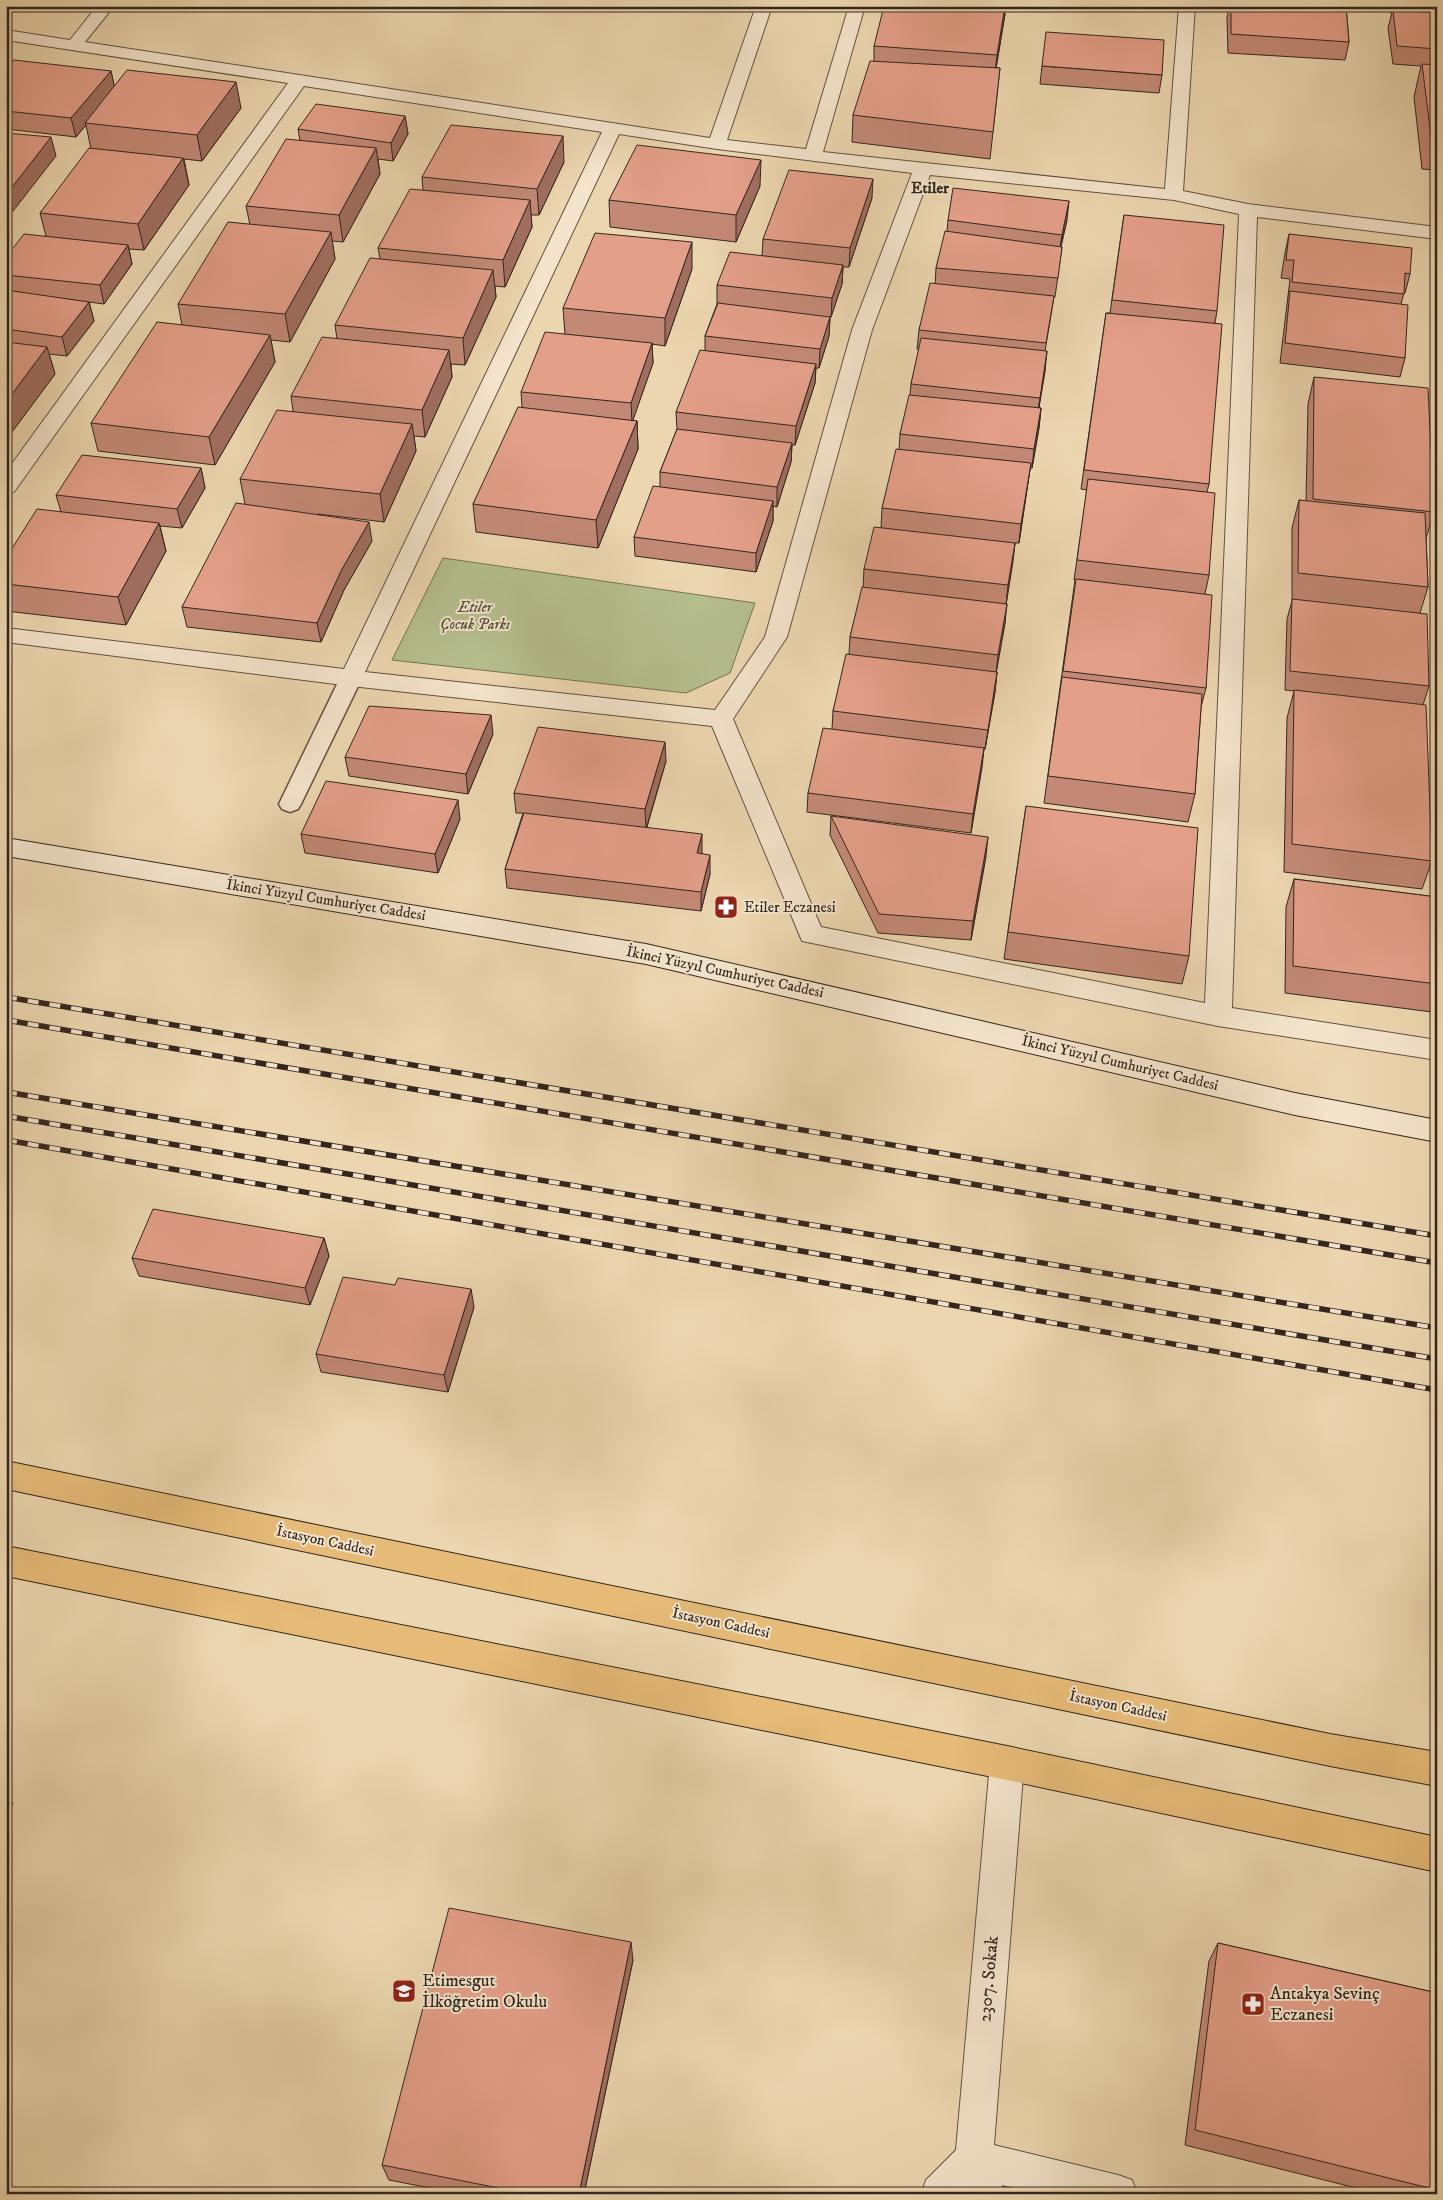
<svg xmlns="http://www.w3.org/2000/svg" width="1443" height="2200" font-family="'IM FELL DW Pica',serif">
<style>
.green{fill:#b5be8d;stroke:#747256}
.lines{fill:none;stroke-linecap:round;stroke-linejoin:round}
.service-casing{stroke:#605243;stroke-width:3}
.minor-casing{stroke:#605243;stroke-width:2}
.secondary-casing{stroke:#32261f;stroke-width:2}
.primary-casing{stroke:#32261f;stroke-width:2}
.service{fill:#f3e4cb;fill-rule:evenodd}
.minor{fill:#f3e4cb;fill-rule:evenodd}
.secondary{fill:#f3e4cb;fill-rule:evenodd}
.primary{fill:#e6bb78;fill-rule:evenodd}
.rail-casing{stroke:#32261f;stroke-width:5.5}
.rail{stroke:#f3e4cb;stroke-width:4;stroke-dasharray:11;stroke-linecap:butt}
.wall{fill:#c48976;stroke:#32261f}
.shaded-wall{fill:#a06f60;stroke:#32261f}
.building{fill:#e49f89;stroke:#32261f}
.labels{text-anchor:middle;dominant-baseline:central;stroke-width:4;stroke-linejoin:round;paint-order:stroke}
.park-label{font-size:15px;font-style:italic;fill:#534c3a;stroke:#f3e4cb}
.street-label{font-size:15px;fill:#32261f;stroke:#f3e4cb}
.poi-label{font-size:15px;fill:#32261f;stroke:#f3e4cb;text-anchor:start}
.far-district-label{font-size:16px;font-weight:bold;fill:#32261f;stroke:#f3e4cb}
.near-street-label{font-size:18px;fill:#32261f;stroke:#f3e4cb}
.near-poi-label{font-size:18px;fill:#32261f;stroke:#f3e4cb;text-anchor:start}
</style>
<rect width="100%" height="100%" fill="#ecd6af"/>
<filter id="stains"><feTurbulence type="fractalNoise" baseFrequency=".004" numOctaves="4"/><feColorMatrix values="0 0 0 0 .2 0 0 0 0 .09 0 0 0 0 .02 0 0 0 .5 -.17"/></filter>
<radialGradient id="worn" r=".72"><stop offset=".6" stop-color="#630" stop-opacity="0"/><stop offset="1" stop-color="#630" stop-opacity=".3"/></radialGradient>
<path class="green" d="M443 558 755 603 730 673 686 693 392 660Z"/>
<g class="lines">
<g class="service-casing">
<path id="service" d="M351 671 358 673 362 678 301 804 298 809 290 812 282 809 279 804 340 678 344 673Z"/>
</g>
<g class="minor-casing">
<path id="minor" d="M97 6H114L85 42 710 138 756 6H772L727 140 806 149 849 6H865L823 152 1165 189 1179 6H1195L1183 191 1248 204 1437 227V239L1257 217 1232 1008 1437 1040V1060L1218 1026 802 941 712 726 351 686 6 642V628L344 669 602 132 304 86 14 492 6 493V472L288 83 6 40V30L70 40ZM619 134 717 149 912 173 852 330 765 637 715 710 365 672ZM930 175 1174 200 1239 214 1205 1003 821 927 733 719 787 637 872 330Z
M1007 1746 1019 1751 1024 1763 994 2145 1118 2175 1132 2180 1137 2194H1038L1002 2185 1005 2194H921L926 2180 956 2150 990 1763 995 1751Z"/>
</g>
<g class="secondary-casing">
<path id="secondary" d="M6 838 646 944 1295 1093 1437 1120V1142L1295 1115 646 964 6 856Z"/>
</g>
<g class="primary-casing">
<path id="primary" d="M6 1461 1330 1734 1437 1752V1786L1330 1766 6 1489Z
M6 1546 1007 1746 1437 1837V1872L1007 1780 6 1576Z"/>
</g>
<use href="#service" class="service"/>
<use href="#minor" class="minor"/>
<use href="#secondary" class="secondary"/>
<use href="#primary" class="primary"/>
<g class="rail-casing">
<path id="rail" d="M6 997 1437 1236
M6 1020 1437 1263
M6 1092 1437 1328
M6 1116 1437 1359
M6 1140 1437 1390"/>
</g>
<use href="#rail" class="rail"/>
</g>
<path class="wall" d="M1229 6H1346L1349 42 1345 60 1228 53 1227 17Z
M1390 6H1437V170L1422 169 1414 97 1421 66 1393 64 1388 28 1392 13H1390Z
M1005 14 996 68H1000L990 159 852 142 853 115 874 61V46Z
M1042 66 1162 75 1159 93 1040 84Z
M6 69 111 71 114 86 241 108 202 161 184 159 189 185 144 250 129 249 132 264 104 304 89 302 94 321 67 356 49 354 55 374 6 440V257L46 236 40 213 91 149 86 125 76 137 6 129Z
M405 116 408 134 393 161 378 159 380 174 343 242 332 241 335 259 290 342 271 340 275 362 215 465 98 451 91 423 182 325 178 304 250 225 246 206 300 141 298 129Z
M564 162 539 215H531L532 227 505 287 495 286 496 297 465 365 451 364 452 377 425 437 414 436 416 451 384 522 318 514 372 541 344 590 321 642 187 627 182 607 245 504 240 479 293 411 291 396 337 339 335 325 380 259 378 248 423 190 422 177Z
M760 186 736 242 610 227 609 200Z
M872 198 849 267H843L842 284 831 317H830L829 336 819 368H816L815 383 795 445H792L791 462 777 507 773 506V521L756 572 635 556 634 537 660 487V472L677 429 676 412 705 351V336L717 304V285L762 256 763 239Z
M1124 215 1217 311 1215 323 1209 484 1207 492 1209 575 1205 594 1206 688 1201 707 1195 794 1188 822 1044 803 1075 580H1074L1087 490 1081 489 1106 313H1110Z
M948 220H1067L1061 247H1062L1055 297H1054L1045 351V371L1039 408H1041L1039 428 1032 468H1030L1019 543H1015L1006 604 1005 623 996 672H997L995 692 985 749H984L971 833 807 812 808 793 832 729 833 711 849 654 850 637 863 587 864 569 881 528 882 508 899 449 900 434 910 395 911 384 919 350 917 349 919 330 935 284 936 268 947 231Z
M1289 234 1410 274 1405 293H1404L1401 304 1405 358 1400 377 1280 363 1290 279 1281 278 1285 253Z
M692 269 665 346 652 344 653 363 632 421H637L638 449 598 548 476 532 473 504 522 407 521 392 565 335 563 308Z
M1314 377 1434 512 1426 538 1428 587 1420 613 1429 686 1423 705 1432 861 1422 889 1284 872 1287 718 1294 691 1285 690 1287 619 1292 601V528L1299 500 1306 501 1308 404Z
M201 468 205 488 182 528 160 526 166 551 126 625 6 611V558L61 512 56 495Z
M493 734 468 794 349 776 345 757Z
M666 761 647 827 702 853 710 874 701 911 507 888 505 869 523 813H516L514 793Z
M1026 806 1189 956 1182 984 1004 959Z
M831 816 986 856 971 940 878 933 830 835Z
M460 819 438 873 305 853 301 834Z
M1294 879 1437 897V1000L1432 1012 1285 993 1286 907Z
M324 1238 329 1256 310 1305 139 1276 132 1258Z
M474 1307 448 1392 321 1372 316 1354Z
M1218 1943 1437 1993V2194H1380L1185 2145 1209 1961Z
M633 1960 584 2194H461L389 2180 382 2165Z"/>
<path class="shaded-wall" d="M1005 6H1006L1005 14 994 81 997 55Z
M111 71 115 89 85 123 86 125 76 137 71 118Z
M236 82 241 108 202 161 197 135Z
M405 116 408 134 393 161 391 143Z
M563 136 564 162 539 215 537 189Z
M51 137 56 156 6 220V195Z
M376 148 380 174 343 242 339 215Z
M183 158 189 185 144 250 138 224Z
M761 160 760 186 736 242V215Z
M873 179 872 198 849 267 850 248Z
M530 200 532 227 505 287 503 260Z
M1069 201 1067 220 1059 253 1062 235Z
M331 232 335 259 290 342 285 314Z
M692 242V269L665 346V318Z
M128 245 132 264 104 304 100 285Z
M843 265 842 284 831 317 832 298Z
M493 270 496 297 465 365 463 338Z
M89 302 94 321 67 356 62 337Z
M830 317 829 336 819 368 820 349Z
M270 335 275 362 215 465 209 437Z
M652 343 653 363 632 423 631 403Z
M47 347 55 374 6 440V402Z
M449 350 452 377 425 437 422 410Z
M1047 351 1045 371 1037 417 1040 398Z
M816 364 815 383 795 445 796 426Z
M1041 408 1039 428 1032 468 1034 449Z
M637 421 638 449 598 548 596 520Z
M412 424 416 451 384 522 380 494Z
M792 443 791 462 777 507V487Z
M1031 463 1019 543 1021 524Z
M201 468 205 488 182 528 177 509Z
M773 501V521L756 572V553Z
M369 522 372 541 344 590 321 642 317 623 341 571Z
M159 523 166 551 126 625 118 597Z
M1015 543 1013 562 1006 605 1008 585Z
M1007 604 1005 623 996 674 998 655Z
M997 672 995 692 985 749 988 730Z
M491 715 493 734 468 794 466 774Z
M665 742 666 761 646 829 645 809Z
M984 748 982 768 971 833 973 814Z
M458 800 460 819 438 873 435 854Z
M702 834V853L697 872V853Z
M988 837 986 856 971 940 973 921Z
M710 855V874L701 911V892Z
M324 1238 329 1256 310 1305 305 1288Z
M471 1289 474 1307 448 1392 444 1375Z
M6 1793 13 1803 6 1820Z
M631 1942 633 1960 584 2194H579Z"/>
<path class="building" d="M884 6H1005L997 55 874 46Z
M1231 6H1346L1349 42 1231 34Z
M1393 10 1437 13V49L1397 46Z
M1046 32 1164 40 1162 75 1042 66Z
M14 60 111 71 71 118 6 111V69Z
M870 61 1000 68 993 132 853 115Z
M1422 64 1437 65V136H1431Z
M127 70 236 82 197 135 85 123Z
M316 104 405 116 391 143 298 129Z
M451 125 563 136 537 189 422 177Z
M6 133 51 137 6 195Z
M286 139 376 148 339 215 246 206Z
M637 145 761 160 736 215 609 200Z
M89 148 183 158 138 224 40 213Z
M789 170 873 179 850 248 763 239Z
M953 188 1069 201 1062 235 948 220Z
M410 189 530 200 503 260 378 248Z
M1124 215 1224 225 1217 311 1112 300Z
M228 222 331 232 285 314 178 304Z
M945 231 1062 247 1058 278 936 268Z
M595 233 692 242 665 318 563 308Z
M24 234 128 245 100 285 6 275V257Z
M1289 234 1412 248 1410 274 1405 273 1404 294 1292 282 1294 260H1286Z
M730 252 843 265 832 298 717 285Z
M370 258 493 270 463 338 335 325Z
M930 283 1054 296 1046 343 919 330Z
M6 290 89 302 62 337 6 329Z
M1290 291 1408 305 1405 358 1285 343Z
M718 303 830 317 820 349 705 336Z
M1106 313 1222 324 1209 484 1084 470Z
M157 322 270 335 209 437 91 423Z
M545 332 652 343 631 403 521 392Z
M322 337 449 350 422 410 291 396Z
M921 338 1047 351 1040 398 911 384Z
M6 342 47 347 6 402Z
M700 350 816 364 796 426 676 412Z
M1314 377 1428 388 1434 512 1313 499Z
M909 395 1041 408 1034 449 900 434Z
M518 407 637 421 596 520 473 504Z
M277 410 412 424 380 494 240 479Z
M677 429 792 443 777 487 660 472Z
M896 449 1031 463 1021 524 882 508Z
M82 455 201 468 177 509 56 495Z
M1088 479 1215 493 1209 575 1077 560Z
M653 486 773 501 756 553 634 537Z
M1299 500 1425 513 1428 587 1298 573Z
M236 503 369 522 341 571 317 623 182 607Z
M37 509 159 523 118 597 6 584V558Z
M874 527 1015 543 1008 585 864 569Z
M1076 579 1212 595 1206 688 1063 671Z
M862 587 1007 604 998 655 850 637Z
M1292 599 1427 614 1429 686 1290 671Z
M846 654 997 672 988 730 833 711Z
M1062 677 1202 694 1195 794 1048 776Z
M1294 690 1426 705 1432 861 1292 844Z
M369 706 491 715 466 774 345 757Z
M538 727 665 742 645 809 514 793Z
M823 728 984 748 973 814 808 793Z
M326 781 458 800 435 854 301 834Z
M1026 806 1198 828 1189 956 1008 932Z
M524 813 702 834 697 853 710 855 701 892 505 869Z
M831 816 988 837 973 921 879 914Z
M1294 879 1437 897V984L1293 966Z
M153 1209 324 1238 305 1288 132 1258Z
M343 1277 395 1285 398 1278 471 1289 444 1375 316 1354Z
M449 1908 631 1942 579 2194H529L382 2165Z
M1218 1943 1437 1993V2190L1195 2130Z"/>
<defs>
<g id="pharmacy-square" transform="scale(1.25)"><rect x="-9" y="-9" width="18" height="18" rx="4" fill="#8f2418" stroke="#f3e4cb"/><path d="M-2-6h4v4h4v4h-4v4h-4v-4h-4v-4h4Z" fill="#fff"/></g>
<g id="school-square" transform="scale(1.25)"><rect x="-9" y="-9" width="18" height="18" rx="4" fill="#8f2418" stroke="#f3e4cb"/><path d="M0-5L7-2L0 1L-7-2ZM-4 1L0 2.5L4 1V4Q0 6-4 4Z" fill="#fff"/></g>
</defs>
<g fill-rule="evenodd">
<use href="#pharmacy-square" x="726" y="907"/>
<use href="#school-square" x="404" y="1991"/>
<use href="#pharmacy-square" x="1253" y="2004"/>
</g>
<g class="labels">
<g class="park-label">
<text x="475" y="607">Etiler<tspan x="475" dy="17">Çocuk Parkı</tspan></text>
</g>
<g class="street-label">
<text transform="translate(326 900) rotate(9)">İkinci Yüzyıl Cumhuriyet Caddesi</text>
<text transform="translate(725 972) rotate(12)">İkinci Yüzyıl Cumhuriyet Caddesi</text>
<text transform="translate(1120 1063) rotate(13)">İkinci Yüzyıl Cumhuriyet Caddesi</text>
<text transform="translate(325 1541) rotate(12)">İstasyon Caddesi</text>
<text transform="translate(721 1623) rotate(12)">İstasyon Caddesi</text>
<text transform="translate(1118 1706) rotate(12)">İstasyon Caddesi</text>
</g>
<g class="poi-label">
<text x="744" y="907">Etiler Eczanesi</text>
</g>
<g class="far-district-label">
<text x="930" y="188">Etiler</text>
</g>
<g class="near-street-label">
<text transform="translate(989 1979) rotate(-85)">2307. Sokak</text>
</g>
<g class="near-poi-label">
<text x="422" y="1981">Etimesgut<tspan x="422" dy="21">İlköğretim Okulu</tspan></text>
<text x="1270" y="1994">Antakya Sevinç<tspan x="1270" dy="21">Eczanesi</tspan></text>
</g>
</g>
<rect width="1443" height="2200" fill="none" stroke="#ecd6af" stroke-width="25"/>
<rect x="8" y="8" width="1428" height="2185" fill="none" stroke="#32261f" stroke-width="2.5"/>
<rect x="12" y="12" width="1418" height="2175" fill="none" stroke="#32261f"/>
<rect width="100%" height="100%" filter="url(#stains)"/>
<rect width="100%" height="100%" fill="url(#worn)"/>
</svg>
